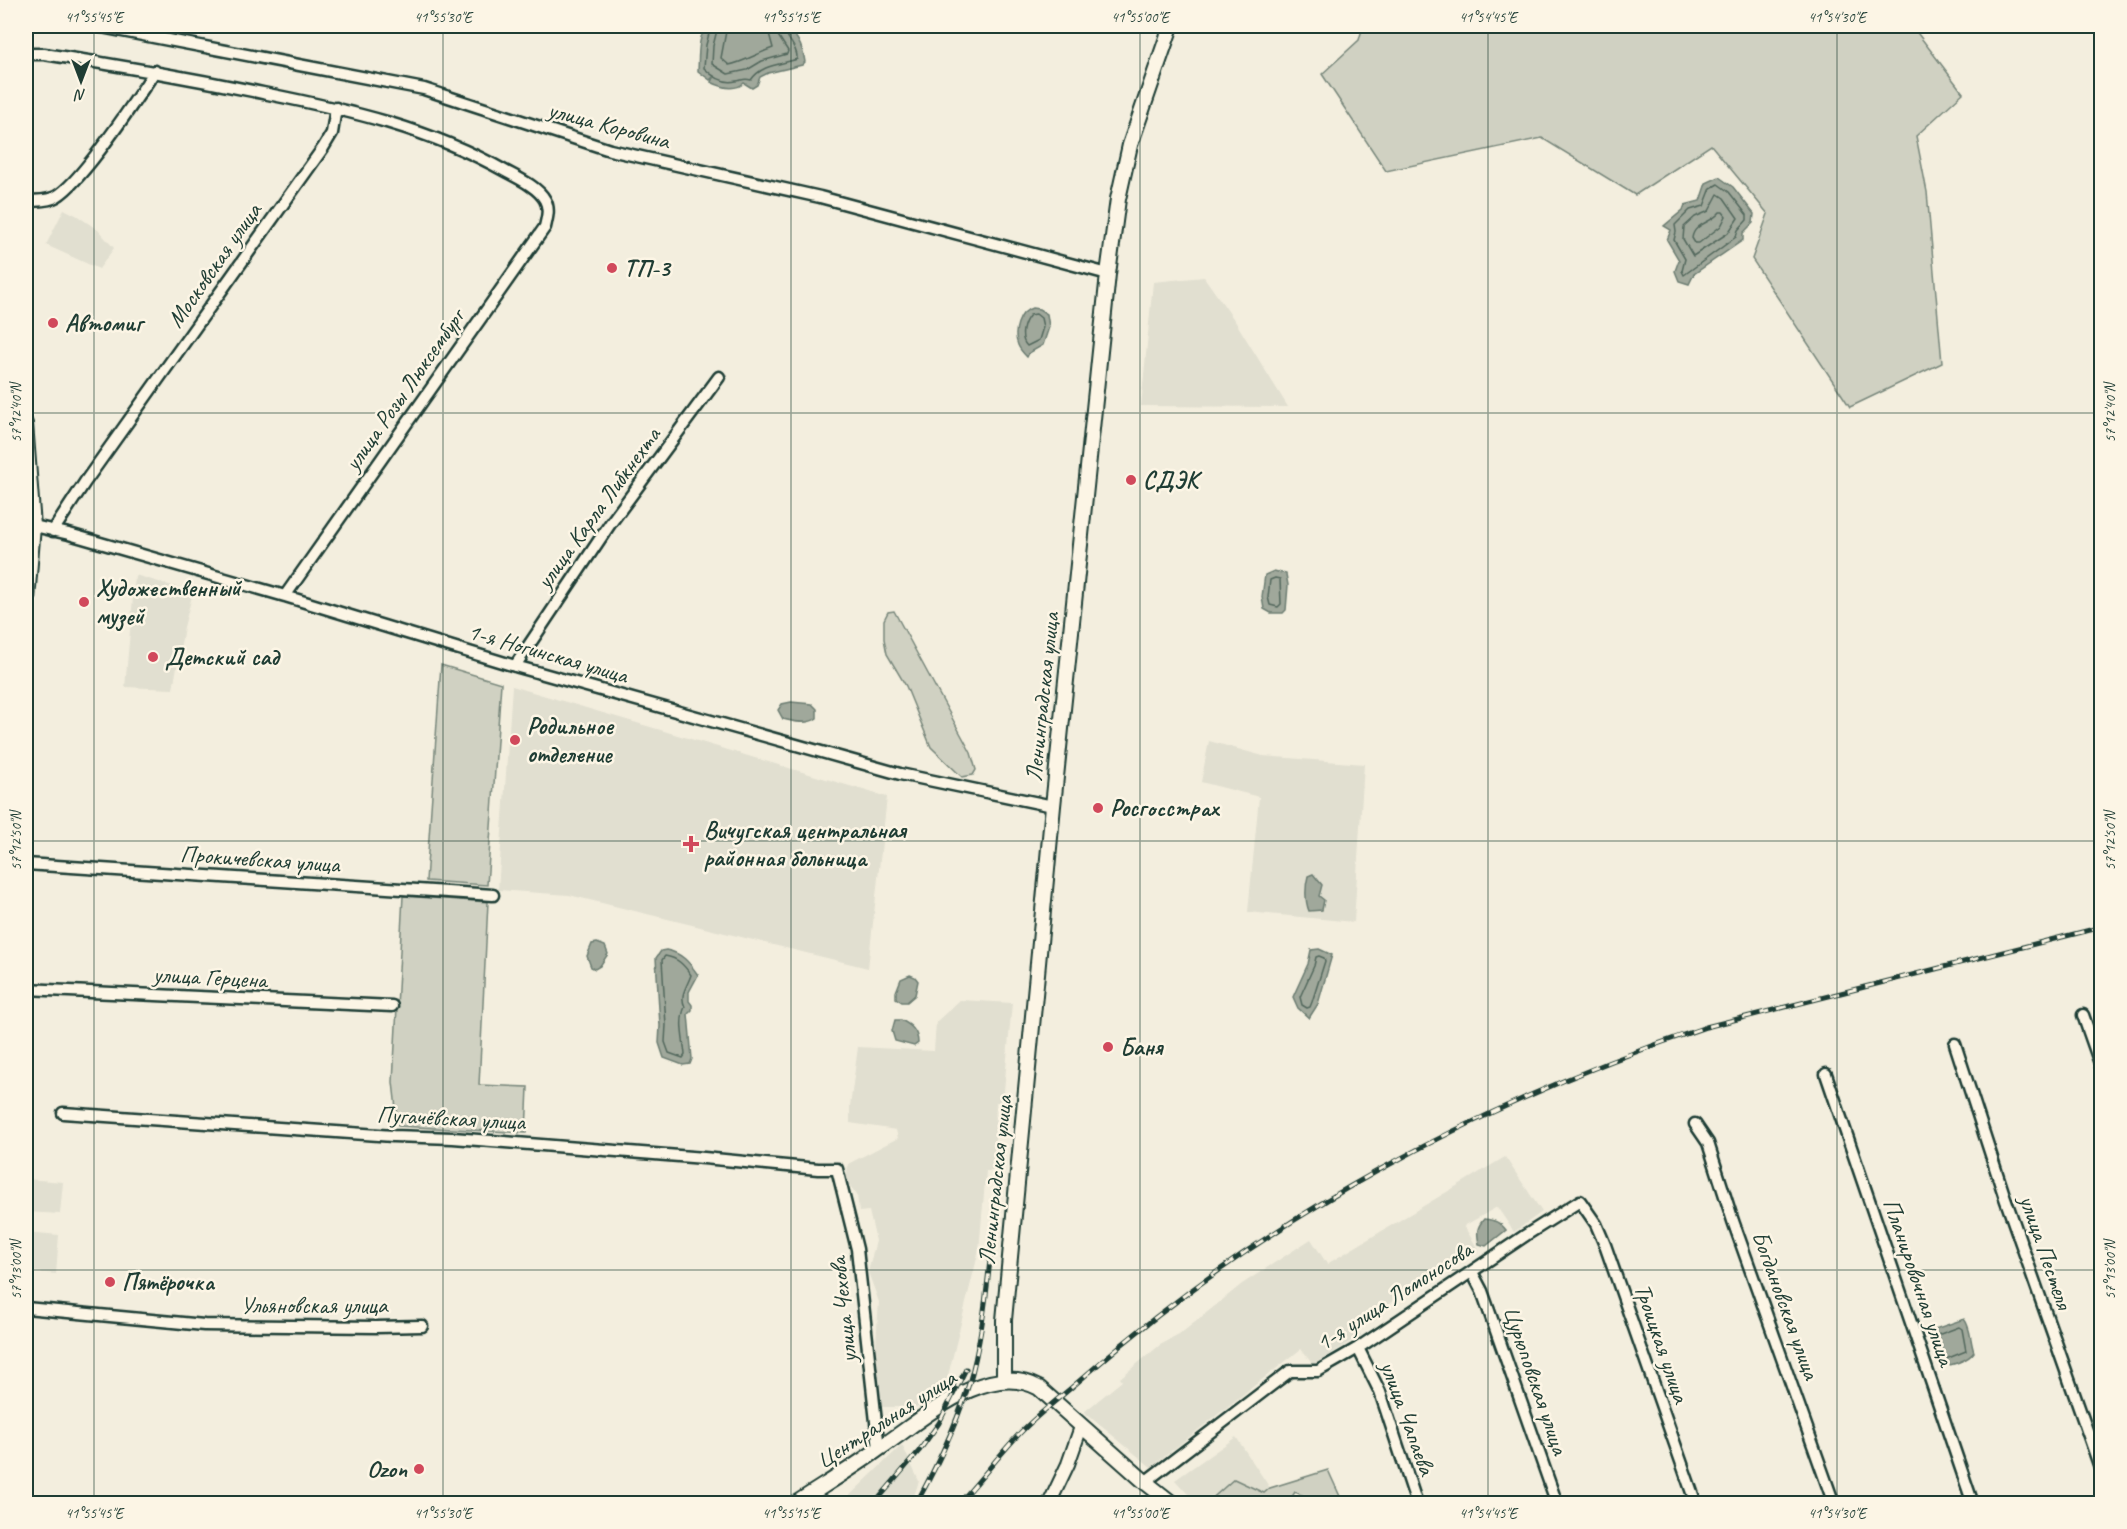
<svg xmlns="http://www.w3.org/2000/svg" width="2127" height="1529" font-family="Caveat,sans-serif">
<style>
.built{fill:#e1dfd0}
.green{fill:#d0d1c2;stroke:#78877b;stroke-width:1.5}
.water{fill:#a0a89b;stroke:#6c7d72;stroke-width:1.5}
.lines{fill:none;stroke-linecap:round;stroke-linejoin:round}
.shore{stroke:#53685d;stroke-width:1.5}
.minor-casing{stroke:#1f3d34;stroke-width:15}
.tertiary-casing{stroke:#1f3d34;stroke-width:16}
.secondary-casing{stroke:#1f3d34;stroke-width:18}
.minor{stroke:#fcf5e5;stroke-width:10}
.tertiary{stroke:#fcf5e5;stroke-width:12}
.secondary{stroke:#fcf5e5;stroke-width:14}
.rail-casing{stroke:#1f3d34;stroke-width:5}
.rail{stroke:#fcf5e5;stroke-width:3;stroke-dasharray:9;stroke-linecap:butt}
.ticks{fill:none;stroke:#1f3d34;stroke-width:1.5;stroke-opacity:0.45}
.poi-dot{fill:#d1495b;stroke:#fcf5e5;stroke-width:2}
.labels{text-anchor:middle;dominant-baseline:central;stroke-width:5;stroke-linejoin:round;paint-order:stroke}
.street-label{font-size:24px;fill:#1f3d34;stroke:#fcf5e5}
.poi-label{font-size:24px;font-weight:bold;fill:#1f3d34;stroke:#fcf5e5;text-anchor:start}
.neatline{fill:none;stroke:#1f3d34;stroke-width:2}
.ticks-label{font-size:15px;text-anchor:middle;fill:#1f3d34}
</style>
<rect width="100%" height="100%" fill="#f3eede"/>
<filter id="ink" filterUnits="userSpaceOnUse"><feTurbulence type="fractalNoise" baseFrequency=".0167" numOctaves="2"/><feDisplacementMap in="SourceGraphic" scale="12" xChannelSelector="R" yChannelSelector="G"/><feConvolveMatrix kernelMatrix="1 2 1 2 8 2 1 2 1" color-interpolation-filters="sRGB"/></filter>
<g filter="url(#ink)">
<path class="built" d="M64 209 76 215 98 230 114 248 99 269 46 245Z
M1204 277 1235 321 1288 407 1141 406 1153 282Z
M135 575 193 592 184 627 173 689 125 687Z
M512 686 887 797 868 968 569 895 498 890Z
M1209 741 1263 756 1364 764 1354 922 1248 912 1259 797 1201 782Z
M960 1000 1012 1003 1003 1102H996L994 1171H986L979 1250 944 1392 923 1407H880L874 1370 879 1302 868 1272 876 1241 869 1211 859 1212 857 1195 846 1181 848 1164 898 1138 896 1130 850 1123V1106L858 1047 934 1051 936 1022Z
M1505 1157 1542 1212 1514 1232 1497 1207 1464 1226 1479 1251 1377 1311 1380 1317 1358 1330 1361 1335 1313 1365 1301 1349 1151 1467 1084 1412 1122 1381 1120 1378 1160 1345 1179 1335 1242 1284 1311 1239 1327 1264Z
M27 1179 63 1182 60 1214 26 1212Z
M26 1232 59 1235 56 1274 26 1271Z
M1236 1437 1270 1488 1265 1493 1234 1479 1207 1503H1196L1175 1480Z
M902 1445 919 1481 914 1496 909 1503H842Z"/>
<path class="green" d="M1363 26H1912L1963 93 1916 136 1927 192 1942 363 1850 407 1752 259 1768 214 1711 145 1635 195 1542 138 1386 171 1322 74 1359 40Z
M894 611 971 753 976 770 973 775 962 777 931 747 906 686 887 654 884 639V620L888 612Z
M441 665 501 683 487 885 426 881Z
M403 896 488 902 479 1085 528 1087 526 1133 398 1126 393 1082Z
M1328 1470 1343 1503H1320L1295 1492 1288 1503H1207L1234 1479 1264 1493 1270 1488Z"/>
<path class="water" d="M708 26H783C796 31 803 48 805 62L802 65 768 73 760 77 757 85 752 88 744 83C735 91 721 87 711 82L714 76 710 80 698 71C699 57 697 35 708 26Z
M1719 177 1733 187 1754 214 1753 223 1743 233V240L1694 274 1689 284 1679 281 1675 271 1679 260 1667 240 1671 230 1664 226 1683 210 1685 205 1700 201 1706 183Z
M1032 308 1039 309 1047 314 1049 327 1043 345 1029 353 1027 357C1024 354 1020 350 1018 345 1013 333 1018 312 1032 308Z
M1274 571 1286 574 1288 585 1286 610 1283 613H1271L1264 609 1262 597 1265 575Z
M791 702 812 704 817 709V718C808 725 794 722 783 719L778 710 782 704Z
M1313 874 1322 885 1319 896 1324 900 1322 910 1309 911C1305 901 1305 887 1308 876Z
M597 943 605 946 608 954 600 966 595 969 591 967 587 956 592 944Z
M1319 949 1332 955 1318 1004 1309 1018 1298 1008 1293 997 1308 964 1311 950Z
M666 950C682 953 689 962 698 975L689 992V1001L692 1005V1010L688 1014 692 1059 690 1064 683 1065 664 1058 659 1043 660 1026 656 958 661 951Z
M910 975 915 977 918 981 915 995 907 1002H902L896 998V992L901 979Z
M895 1020H901C911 1025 918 1031 918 1043L914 1046 895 1041 892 1031Z
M1484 1219C1494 1220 1500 1222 1506 1230L1486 1246 1479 1244C1477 1233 1476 1228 1484 1219Z
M1964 1319C1971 1327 1970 1341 1974 1352 1969 1360 1951 1366 1941 1366 1937 1352 1929 1347 1929 1331Z"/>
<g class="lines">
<path class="shore" d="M711 26 706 45 704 68C712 76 724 84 736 81 743 80 744 78 751 80 762 64 780 65 797 59 798 47 785 38 783 26
M718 26 713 46 712 64 728 74 747 70 762 61 787 54 788 51 777 34 776 26
M727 26 721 58 729 65C744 62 758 53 773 48L767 26
M1718 184 1729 192 1747 215V220L1738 230 1736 237 1684 275 1682 271 1685 259 1674 240 1676 232 1675 225 1690 210 1704 206 1711 188Z
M1718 194 1724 198 1738 218 1728 233 1693 256 1683 239 1684 227 1695 217 1709 211Z
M1720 212H1723L1726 216 1721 226 1699 243H1695L1692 238C1694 223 1712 223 1720 212Z
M1030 315 1036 314 1041 318 1043 327 1039 340 1027 346C1019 338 1023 323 1030 315Z
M1275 578 1280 579 1281 604 1278 607 1270 605 1268 597 1270 580Z
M665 956C678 958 684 965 691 975 687 987 679 995 685 1007 678 1021 684 1041 685 1055L683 1058 669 1053 665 1042 666 1025 662 960Z
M1319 956 1324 958 1325 961 1312 1002 1310 1007 1307 1008 1302 1005 1300 997 1314 966 1316 957Z
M1959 1327 1962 1329 1966 1351 1946 1359 1937 1345 1935 1336Z"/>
<g class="minor-casing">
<path id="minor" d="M96 26 424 89 610 150 820 197 1108 274
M26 54H44C117 65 190 78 263 93 348 110 429 128 505 171 518 178 538 187 545 200 550 209 547 218 545 227L285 596
M26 201C34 201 45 201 53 198 78 189 138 96 155 71
M34 526 69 534 285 596 515 666 900 774 1053 806
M53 531 85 482 323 148 332 133 336 108
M515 666 610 524 719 377
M26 864 493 895
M26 989 392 1006
M2083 1015 2102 1069
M1955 1044 2004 1195 2102 1473
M1826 1074 1973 1504
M63 1113 393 1136 453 1138 704 1158 818 1169H837L857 1249 879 1449
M1695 1124 1708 1143 1733 1221 1834 1504
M1472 1272 1482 1291 1557 1504
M26 1308 204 1325 376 1327 422 1326
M1358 1348 1380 1392 1417 1504
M1145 1482 1290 1371H1318L1358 1348 1526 1235 1580 1201 1596 1224 1605 1245 1696 1504"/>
</g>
<g class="tertiary-casing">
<path id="tertiary" d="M26 423 34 526 26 624
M1049 1504 1068 1464 1081 1427"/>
</g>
<g class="secondary-casing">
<path id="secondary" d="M1004 1380V1320L1053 806 1108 274 1118 199 1130 145 1171 26
M795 1504C824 1485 853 1468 880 1448 922 1420 987 1359 1039 1388L1145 1482 1173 1504"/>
</g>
<use href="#minor" class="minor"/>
<use href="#tertiary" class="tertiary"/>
<use href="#secondary" class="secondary"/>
<g class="rail-casing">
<path id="rail" d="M874 1504 919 1451 939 1423 966 1369
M916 1504C939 1462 960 1418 972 1373 984 1326 988 1279 993 1231
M958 1504C981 1480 1001 1452 1024 1429 1043 1410 1066 1393 1086 1375 1266 1217 1480 1103 1706 1027L2102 927"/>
</g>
<use href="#rail" class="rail"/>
</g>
</g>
<path class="ticks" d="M94 26V1504M443 26V1504M791 26V1504M1140 26V1504M1488 26V1504M1837 26V1504M26 413H2102M26 841H2102M26 1270H2102"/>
<g class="poi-dot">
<circle cx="612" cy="268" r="6"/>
<circle cx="53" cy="323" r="6"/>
<circle cx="1131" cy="480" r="6"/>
<circle cx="84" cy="602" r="6"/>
<circle cx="153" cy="657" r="6"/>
<circle cx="515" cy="740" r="6"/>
<circle cx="1098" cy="808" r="6"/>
<path d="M688 835h6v6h6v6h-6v6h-6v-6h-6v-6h6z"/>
<circle cx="1108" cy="1047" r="6"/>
<circle cx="110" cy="1282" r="6"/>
<circle cx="419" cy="1469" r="6"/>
</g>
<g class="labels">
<g class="street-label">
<text transform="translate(609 125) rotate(15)">улица Коровина</text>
<text transform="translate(214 265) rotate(-55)">Московская улица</text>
<text transform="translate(404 390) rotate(-55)">улица Розы Люксембург</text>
<text transform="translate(598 508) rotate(-54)">улица Карла Либкнехта</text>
<text transform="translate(548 653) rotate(16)">1-я Ногинская улица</text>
<text transform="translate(1042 697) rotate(-84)">Ленинградская улица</text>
<text transform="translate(260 859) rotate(4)">Прокичевская улица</text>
<text transform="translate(210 977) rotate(3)">улица Герцена</text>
<text transform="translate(451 1118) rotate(3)">Пугачёвская улица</text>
<text transform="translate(995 1180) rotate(-84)">Ленинградская улица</text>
<text transform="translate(2046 1252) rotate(71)">улица Пестеля</text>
<text transform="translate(1919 1282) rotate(71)">Планировочная улица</text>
<text transform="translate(1394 1296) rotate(-33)">1-я улица Ломоносова</text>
<text x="314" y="1305">Ульяновская улица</text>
<text transform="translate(1786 1305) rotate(70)">Богдановская улица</text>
<text transform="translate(843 1310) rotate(-96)">улица Чехова</text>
<text transform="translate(1662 1343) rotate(71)">Троицкая улица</text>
<text transform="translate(1536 1380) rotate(71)">Цурюповская улица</text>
<text transform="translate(1408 1418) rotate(70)">улица Чапаева</text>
<text transform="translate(886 1419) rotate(-33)">Центральная улица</text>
</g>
<g class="poi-label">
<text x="624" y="268">ТП-3</text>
<text x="65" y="323">Автомиг</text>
<text x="1143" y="480">СДЭК</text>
<text x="96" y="588">Художественный<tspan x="96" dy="28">музей</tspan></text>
<text x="165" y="657">Детский сад</text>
<text x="527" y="726">Родильное<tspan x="527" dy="28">отделение</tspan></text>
<text x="1110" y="808">Росгосстрах</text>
<text x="704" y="830">Вичугская центральная<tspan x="704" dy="28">районная больница</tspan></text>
<text x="1120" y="1047">Баня</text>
<text x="122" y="1282">Пятёрочка</text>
<text x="407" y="1469" text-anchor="end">Ozon</text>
</g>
</g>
<rect width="2127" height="1529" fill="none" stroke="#fcf5e5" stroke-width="66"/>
<g transform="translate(81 81) rotate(180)" stroke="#fcf5e5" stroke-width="4.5" paint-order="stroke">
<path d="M0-4.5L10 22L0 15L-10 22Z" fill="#1f3d34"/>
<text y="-9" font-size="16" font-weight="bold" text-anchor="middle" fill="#1f3d34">N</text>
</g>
<rect x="33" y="33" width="2061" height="1463" class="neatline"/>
<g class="ticks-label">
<text x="94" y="22">41°55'45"E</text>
<text x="443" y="22">41°55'30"E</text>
<text x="791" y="22">41°55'15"E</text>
<text x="1140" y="22">41°55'00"E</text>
<text x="1488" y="22">41°54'45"E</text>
<text x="1837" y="22">41°54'30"E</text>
<text transform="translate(2110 413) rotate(-90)" y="5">57°12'40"N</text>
<text transform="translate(16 413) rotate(-90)" y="5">57°12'40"N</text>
<text transform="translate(2110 841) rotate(-90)" y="5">57°12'50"N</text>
<text transform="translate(16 841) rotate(-90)" y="5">57°12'50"N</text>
<text transform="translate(2110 1270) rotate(-90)" y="5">57°13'00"N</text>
<text transform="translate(16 1270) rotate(-90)" y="5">57°13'00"N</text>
<text x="94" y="1518">41°55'45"E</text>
<text x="443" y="1518">41°55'30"E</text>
<text x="791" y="1518">41°55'15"E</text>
<text x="1140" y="1518">41°55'00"E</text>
<text x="1488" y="1518">41°54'45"E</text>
<text x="1837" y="1518">41°54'30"E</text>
</g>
</svg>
